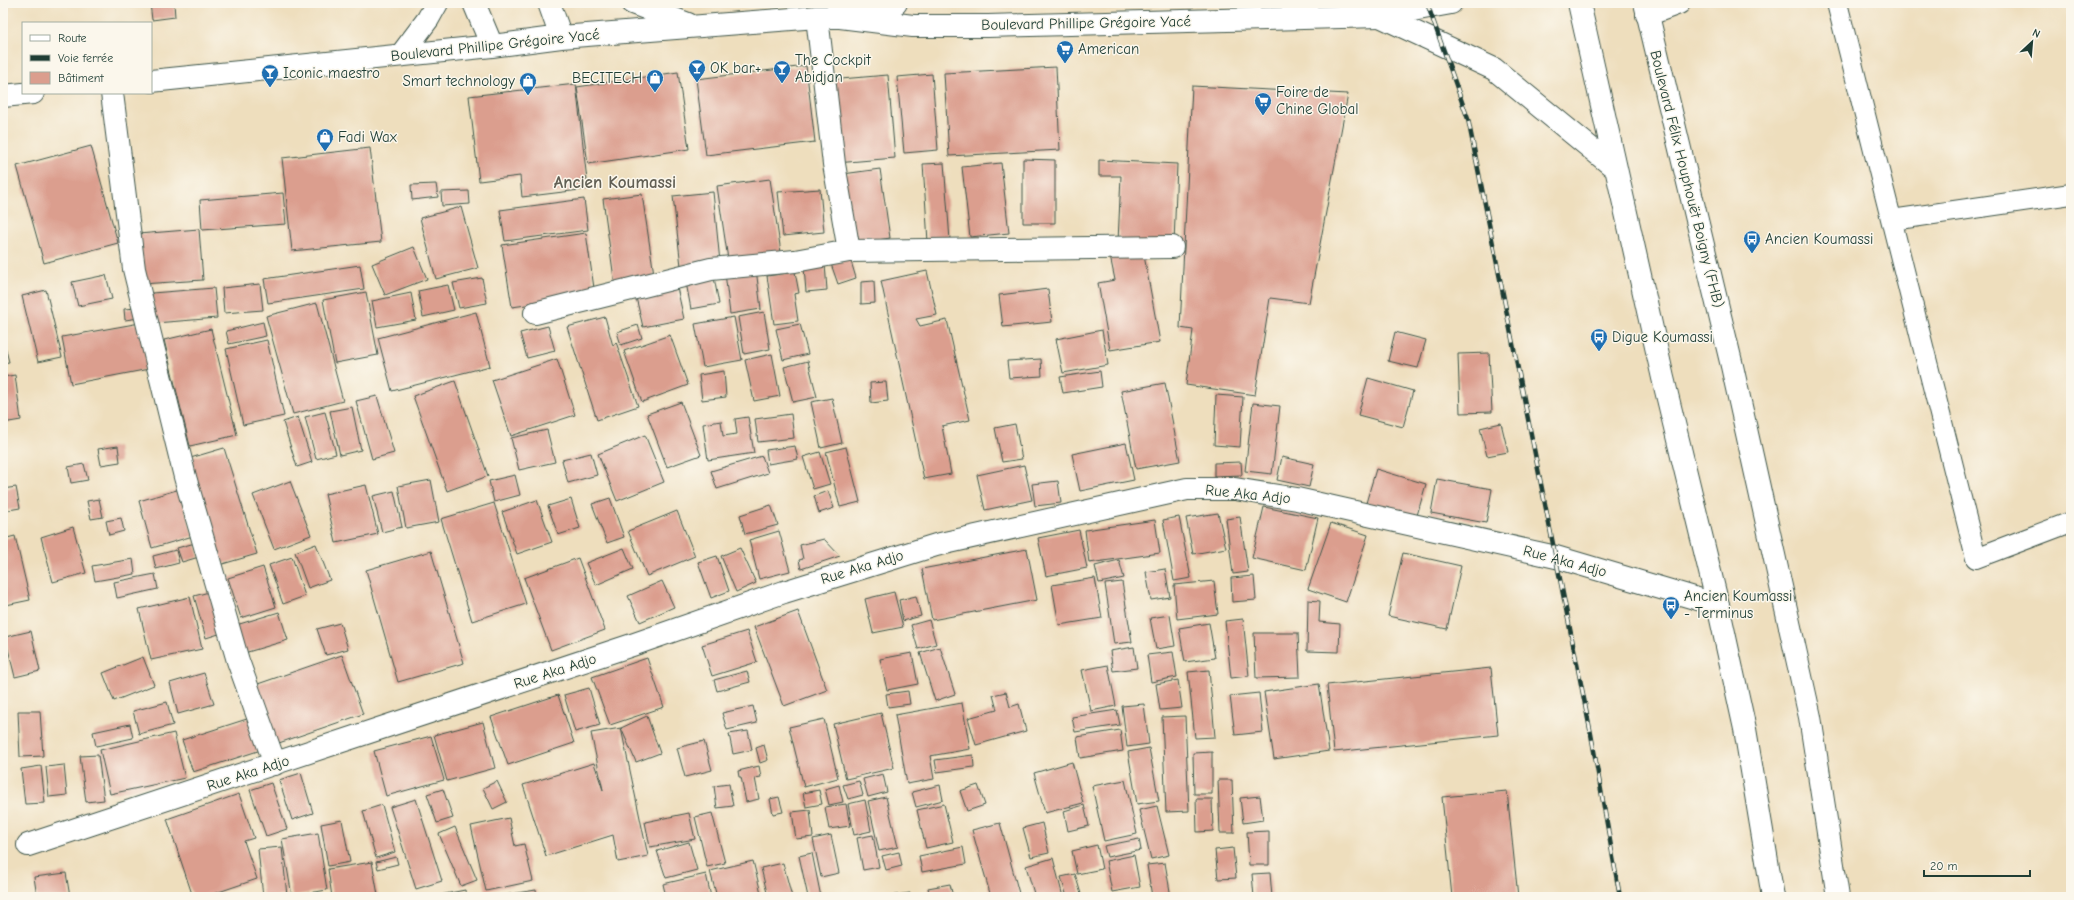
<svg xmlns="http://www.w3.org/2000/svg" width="2074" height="900" font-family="'Comic Neue',sans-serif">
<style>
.building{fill:#db9e8e}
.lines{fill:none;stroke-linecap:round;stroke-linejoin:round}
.lane-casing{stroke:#3e5549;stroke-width:22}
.street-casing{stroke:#3e5549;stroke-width:24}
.secondary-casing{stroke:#3e5549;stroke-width:24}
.highway-casing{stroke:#3e5549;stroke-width:24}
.lane{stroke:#fff;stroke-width:20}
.street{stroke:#fff;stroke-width:22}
.secondary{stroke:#fff;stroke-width:22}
.highway{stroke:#fff;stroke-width:22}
.rail-casing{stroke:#1f3d34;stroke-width:4.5}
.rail{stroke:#fbf7ec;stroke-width:3;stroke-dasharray:9;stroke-linecap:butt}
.labels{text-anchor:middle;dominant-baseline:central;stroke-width:3;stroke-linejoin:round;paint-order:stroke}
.street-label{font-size:15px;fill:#1f3d34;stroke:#fbf7ec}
.poi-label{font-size:15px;fill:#1f3d34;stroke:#fbf7ec;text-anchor:start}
.quarter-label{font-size:17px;font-weight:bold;fill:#615f54;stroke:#fbf7ec}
</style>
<rect width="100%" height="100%" fill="#fbf7ec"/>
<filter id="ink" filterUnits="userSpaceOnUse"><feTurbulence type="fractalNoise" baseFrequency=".025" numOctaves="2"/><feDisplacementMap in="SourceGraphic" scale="8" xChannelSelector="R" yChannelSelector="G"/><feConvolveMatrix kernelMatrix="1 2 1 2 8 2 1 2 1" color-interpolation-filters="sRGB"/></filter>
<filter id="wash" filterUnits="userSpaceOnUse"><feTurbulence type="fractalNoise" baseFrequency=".012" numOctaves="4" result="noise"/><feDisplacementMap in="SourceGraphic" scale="16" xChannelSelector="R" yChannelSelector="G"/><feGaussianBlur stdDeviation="0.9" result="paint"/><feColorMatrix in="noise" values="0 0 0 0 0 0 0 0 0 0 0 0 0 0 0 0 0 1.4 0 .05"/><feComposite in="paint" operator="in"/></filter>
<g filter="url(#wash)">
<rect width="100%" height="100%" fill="#eedebd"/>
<g id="blocks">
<path class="building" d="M150 3H174L175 17 152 20Z
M806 66 815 142 706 155 696 79Z
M1056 67 1060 150 949 156 944 73Z
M678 72 689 149 588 164 577 87Z
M932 74 938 150 904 153 897 77Z
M888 75 895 158 836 163 829 80Z
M576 84 588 189 522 197 520 176 479 181 469 96Z
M1192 86 1348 94 1309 303 1270 298 1255 395 1186 385 1193 330 1180 328Z
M91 146 118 243 44 263 17 166Z
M370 148 381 242 292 251 282 158Z
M1023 159 1055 160V223H1023Z
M1099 160 1177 164 1174 244 1118 242 1121 176H1099Z
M944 163 950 240 928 242 923 164Z
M1001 163 1009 233 970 237 962 167Z
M880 169 890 238 852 244 843 174Z
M770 179 782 259 729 266 717 186Z
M436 184 438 197 412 200 411 185Z
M820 189 824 232 783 236 778 192Z
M469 191 470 204 442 206 441 192Z
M713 192 720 262 681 266 673 196Z
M283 193 286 224 202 230 200 200Z
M642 194 655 281 615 286 603 199Z
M584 199 588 230 505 241 500 210Z
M461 207 478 268 436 279 420 218Z
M199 229 203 280 141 284 138 234Z
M586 233 595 295 512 307 502 245Z
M414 247 427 279 385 295 372 264Z
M1143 250 1160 342 1110 350 1098 283 1115 280 1110 256Z
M850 258 856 278 838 284 831 264Z
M825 264 827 290 806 292 804 267Z
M360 265 364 289 268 303 264 279Z
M756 269 761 309 730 314 725 273Z
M927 271 937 315 916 319 920 326 947 320 970 420 942 426 951 474 924 479 881 281Z
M713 272 719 304 691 309 685 277Z
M795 272 799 293 794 294 798 321 774 324 767 276Z
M106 275 112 299 78 306 72 282Z
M482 278 487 303 459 308 453 283Z
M874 281 875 303 861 304V282Z
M676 283 684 319 643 327 635 293Z
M260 284 263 310 224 313 222 288Z
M448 285 454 310 423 317 418 291Z
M214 288 217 318 155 323 152 293Z
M1048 289 1052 322 1003 327 999 295Z
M46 290 62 357 38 362 22 296Z
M366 292 378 355 335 363 323 300Z
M411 293 416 320 377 327 372 301Z
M317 303 343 401 293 414 266 316Z
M137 308 139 318 125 320 124 309Z
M476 312 490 366 392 391 378 338Z
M764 312 770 349 744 354 738 317Z
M605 317 613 346 616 342 638 406 597 420 567 327Z
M734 317 742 360 703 367 695 324Z
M263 322 266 336 229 344 226 331Z
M140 323 149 369 71 384 62 337Z
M800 324 808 354 783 360 776 329Z
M638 325 642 338 621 345 617 332Z
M548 326 555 351 527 358 520 333Z
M211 329 237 435 190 446 164 340Z
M1102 330 1108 365 1063 373 1056 339Z
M1395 332 1426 340 1418 368 1388 361Z
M670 335 688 385 642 402 624 351Z
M3 338 9 362 3 363Z
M267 340 284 416 243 425 226 349Z
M1489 353 1492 412 1460 413 1458 354Z
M772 354 780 396 754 401 745 360Z
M557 359 575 415 511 436 492 380Z
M1041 359 1042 376 1009 378 1007 361Z
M808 361 817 397 793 402 784 367Z
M724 371 726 397 702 400 699 375Z
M1100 371 1102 387 1063 393 1060 377Z
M15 375 21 420 3 423V377Z
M1368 378 1413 391 1403 427 1358 415Z
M455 381 488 476 447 491 413 396Z
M886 382 888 401 871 403 870 383Z
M1165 383 1180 461 1136 469 1121 391Z
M1216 395 1243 397 1240 447 1214 445Z
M377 396 394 453 372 459 356 401Z
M832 398 842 443 821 448 811 402Z
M681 402 701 455 667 467 647 414Z
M1253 403 1280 406 1272 474 1245 471Z
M352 407 361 450 340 455 330 411Z
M325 412 336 454 316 459 305 417Z
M791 414 794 438 758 442 755 419Z
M298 417 312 462 297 467 283 422Z
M748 417 754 453 708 460 703 424 721 421 723 436 737 434 735 419Z
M1501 423 1508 452 1487 456 1480 428Z
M1015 424 1022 459 1002 462 995 428Z
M547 430 555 462 519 470 511 438Z
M645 435 664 482 617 501 598 454Z
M1126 443 1134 480 1080 491 1072 454Z
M118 446 120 462 101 465 98 449Z
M795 446 798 459 768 464 766 450Z
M846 447 860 502 840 507 826 452Z
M224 448 257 554 219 565 187 459Z
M820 452 830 484 813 489 803 457Z
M591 453 597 475 568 483 562 460Z
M762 456 768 473 717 489 711 471Z
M1282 457 1314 464 1309 487 1277 480Z
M1241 462 1242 475 1214 476V463Z
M84 464 88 480 71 483 68 467Z
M1024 465 1032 500 985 510 977 475Z
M1376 469 1426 484 1416 519 1366 503Z
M515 475 520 495 494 502 489 481Z
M1437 479 1492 489 1486 523 1431 513Z
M431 480 439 522 406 528 398 486Z
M290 481 311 535 274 549 253 495Z
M1058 481 1061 503 1035 506 1032 484Z
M366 485 378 534 336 543 325 494Z
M16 487 20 508 3 511V489Z
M180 489 193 536 152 548 139 501Z
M394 491 402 527 382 532 373 496Z
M828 491 834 508 819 513 814 496Z
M610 498 624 537 607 543 592 504Z
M99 499 103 517 91 519 87 501Z
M571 499 580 528 558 535 548 506Z
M537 500 552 542 517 554 502 512Z
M494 503 526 604 472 621 441 519Z
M771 505 778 525 745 534 740 515Z
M1264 507 1318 518 1306 570 1252 558Z
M677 511 695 556 647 576 628 531Z
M1218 513 1226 548 1193 554 1186 518Z
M1179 517 1191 578 1174 581 1163 520Z
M1240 517 1248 572 1233 574 1226 519Z
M121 518 124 531 109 535 106 521Z
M1155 520 1160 553 1089 563 1085 530Z
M1331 523 1368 535 1346 602 1308 589Z
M73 527 86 573 53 582 41 537Z
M1079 530 1087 568 1046 576 1038 538Z
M779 531 790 571 759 579 749 540Z
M15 536 30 600 6 605 3 594V539Z
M824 539 840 556 801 569 799 560 803 559 800 545Z
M195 543 199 557 182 562 177 548Z
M316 544 330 580 308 588 295 552Z
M624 548 633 569 596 585 586 563Z
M740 548 756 583 736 592 721 556Z
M1027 549 1037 600 932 620 922 569Z
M176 550 179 563 156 569 153 556Z
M431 551 464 663 398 682 366 570Z
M1403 553 1461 566 1447 629 1388 616Z
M717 556 729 591 711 598 698 562Z
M292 557 305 596 283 604 269 565Z
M578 558 605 630 551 650 524 578Z
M133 559 135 574 95 581 92 566Z
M1119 560 1124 578 1099 583 1095 566Z
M263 567 276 607 241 618 228 578Z
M1165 569 1170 597 1151 600 1146 572Z
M155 574 158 589 117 598 114 582Z
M1254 576 1256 600 1232 602 1231 578Z
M1095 578 1102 618 1059 625 1052 585Z
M662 581 674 607 640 622 628 596Z
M1214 581 1218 614 1177 619 1174 585Z
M1122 582 1132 642 1114 644 1105 584Z
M209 592 222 633 206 638 194 596Z
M894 592 903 627 873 633 865 599Z
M916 596 921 616 903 621 899 600Z
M190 597 202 649 151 660 139 609Z
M1308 600 1320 601 1319 622 1340 624 1339 652 1307 651Z
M798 611 827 690 784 706 754 627Z
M279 612 288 640 241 654 233 626Z
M1170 615 1175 646 1156 649 1150 618Z
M1243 619 1249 676 1231 678 1225 621Z
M929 620 936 644 918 649 911 625Z
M340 623 348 649 326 655 317 629Z
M1209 623 1215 658 1185 662 1179 628Z
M31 631 40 671 15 677 5 637Z
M747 631 757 662 712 676 702 645Z
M1254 633H1298L1300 677 1256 678Z
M940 647 955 694 935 701 920 653Z
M1134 647 1137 668 1113 671 1110 651Z
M1173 652 1177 677 1151 682 1147 655Z
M912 653 918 684 887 690 880 659Z
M342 655 363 714 273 745 252 686Z
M143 657 154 685 114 701 103 673Z
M647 658 664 707 610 725 592 677Z
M1108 665 1116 706 1091 711 1082 670Z
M1491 668 1498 735 1334 752 1327 685Z
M1209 670 1215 737 1195 738 1188 672Z
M747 671 750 682 717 691 714 680Z
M204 673 214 704 178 714 170 683Z
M1178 680 1182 708 1160 710 1156 684Z
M1319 684 1329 751 1274 759 1264 692Z
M589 688 600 725 575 732 564 695Z
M908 691 910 704 888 707 886 694Z
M1006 692 1010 707 1019 704 1026 731 976 745 968 718 997 710 993 695Z
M1259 693 1263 732 1235 735 1230 696Z
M558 695 574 743 508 765 491 717Z
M167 702 173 725 139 734 133 711Z
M962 703 970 749 930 756 934 779 907 784 895 715Z
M1144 704 1149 744 1127 747 1122 706Z
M753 706 757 723 727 730 722 713Z
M1117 710 1120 725 1075 732 1072 717Z
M18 711H40L43 756 20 757Z
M881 713 894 768 846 779 833 724Z
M647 716 660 753 636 762 621 728 648 856 618 862 613 835 546 856 523 785 594 763 603 790 591 733 621 728Z
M1185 716 1189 811 1166 812 1162 717Z
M253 717 264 749 193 772 182 740Z
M824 719 838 778 804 787 789 727Z
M483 722 495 768 447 781 434 735Z
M130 724 133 738 96 746 93 732Z
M1120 730 1123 751 1080 758 1077 737Z
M748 731 752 750 733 754 729 734Z
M174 733 185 778 110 794 100 750Z
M431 736 444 780 386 796 374 751Z
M704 741 712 770 685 777 677 748Z
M764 745 768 760 760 763 756 748Z
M1149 748 1159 801 1137 804 1128 752Z
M1212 752V794H1194L1193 753Z
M98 755 104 800 86 802 80 756Z
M973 755 974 767 937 772 935 760Z
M1072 762 1083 803 1045 813 1034 773Z
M64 765 67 795 49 797 46 767Z
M41 766 45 803 25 804 21 769Z
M759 766 761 777 755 778 759 799 746 802 741 777H739L738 771Z
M301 773 313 813 292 820 279 780Z
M883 774 887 792 868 797 863 779Z
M1125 780 1137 834 1104 841 1092 786Z
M1218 780H1232L1234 833H1220Z
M497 781 507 802 493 809 483 788Z
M859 781 863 795 848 799 843 785Z
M271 783 287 829 266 836 250 790Z
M729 784 733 806 717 808 714 786Z
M839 785 843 802 829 805 825 789Z
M940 785 943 800 916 807 912 792Z
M978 785 985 805 967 811 960 791Z
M443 789 453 818 437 823 427 794Z
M819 790 822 804 806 807 803 793Z
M1507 791 1518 897H1452L1442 797Z
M239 794 254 838 244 841 257 879 204 897H193L167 819Z
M1260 796 1263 820 1243 823 1240 798Z
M779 797 783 812 773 814 770 799Z
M886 797 898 847 879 851 868 801Z
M416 799 442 881 416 889 390 807Z
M1196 799H1212L1213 831 1197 832Z
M865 800 871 831 854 835 848 804Z
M846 804 850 826 829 829 825 807Z
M944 804 953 842 926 848 917 810Z
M382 805 395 852 376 858 363 811Z
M1084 805 1089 826 1068 831 1064 811Z
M1157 806 1169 855 1151 859 1139 810Z
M810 810 813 837 796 839 792 812Z
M689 813 695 839 650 847 645 822Z
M712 813 725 863 707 867 695 817Z
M509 818 515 846 524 844 533 881 486 891 471 826Z
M342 820 350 862 328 866 321 824Z
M1000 823 1020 897H991L972 830Z
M1042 823 1049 853 1031 857 1023 828Z
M455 827 477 880 461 886 439 834Z
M1269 831V865H1249L1247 832Z
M318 833 327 890 292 896 282 839Z
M831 835 839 873 821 877 813 839Z
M873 835 879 867 863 870 857 838Z
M1139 839 1141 850 1107 857 1104 846Z
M689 842 697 870 666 878 657 851Z
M1097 845 1102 869 1077 874 1072 851Z
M282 847 287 896 263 897 258 849Z
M963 847 966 864 922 872 919 856Z
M1233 848 1236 878 1218 879 1215 850Z
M899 852 902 866 886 870 882 856Z
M812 853 821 897H808L799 856Z
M1134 855 1140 887 1112 892 1106 861Z
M396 857 398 864 378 869 376 862Z
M1053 858 1063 897H1035L1026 866Z
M753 861 762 897H717L710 871Z
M372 862 378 895 332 897 328 869Z
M783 863 792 897H768L761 868Z
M1165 863 1171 897H1152L1147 865Z
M66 873 70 897H37L34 877Z
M1270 873 1272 897H1254L1252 874Z
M706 874 711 897H666L663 884Z
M1075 874 1081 894 1067 897 1061 877Z
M950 884 953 897H930L928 888Z
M465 890 466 897H435V896Z
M536 890 537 897H498V896Z
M910 893V897H889V896Z"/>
</g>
</g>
<g filter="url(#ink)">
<use href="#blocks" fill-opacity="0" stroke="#3e5549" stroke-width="1"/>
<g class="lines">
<g class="lane-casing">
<path id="lane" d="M1837 3 1976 558 2071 522
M1892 220 2071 194"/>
</g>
<g class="street-casing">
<path id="street" d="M1647 15 1679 3
M817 17 834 164 849 251
M112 93 134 269 185 477 238 661 275 764
M535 313 711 269 795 261 849 251 1172 247
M28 845 632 645 784 592 936 545 1187 489H1235L1297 499 1556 557 1718 605"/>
</g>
<g class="secondary-casing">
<path id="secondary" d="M474 3 492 46
M549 3 561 37
M632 3 688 24
M854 13 896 3
M401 55 428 19 437 3
M151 81 492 46 561 37 817 17H840L913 26H988L1380 16 1451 3
M3 96 33 93"/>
</g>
<g class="highway-casing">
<path id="highway" d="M1579 3 1663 378 1718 605 1745 729 1773 897
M1645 3 1732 366 1810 717 1838 897
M1380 16 1494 69 1615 168"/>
</g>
<use href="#lane" class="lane"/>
<use href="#street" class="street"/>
<use href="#secondary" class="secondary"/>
<use href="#highway" class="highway"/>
<g class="rail-casing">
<path id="rail" d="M1427 3 1468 119 1591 734 1620 897"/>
</g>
<use href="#rail" class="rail"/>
</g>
</g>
<defs>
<g id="supermarket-pin" transform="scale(0.9)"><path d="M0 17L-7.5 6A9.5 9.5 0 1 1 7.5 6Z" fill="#1f6fb2" stroke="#fbf7ec"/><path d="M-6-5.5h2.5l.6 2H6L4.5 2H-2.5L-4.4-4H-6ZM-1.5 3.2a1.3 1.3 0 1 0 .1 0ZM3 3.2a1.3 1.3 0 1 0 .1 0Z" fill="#fff"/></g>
<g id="bar-pin" transform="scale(0.9)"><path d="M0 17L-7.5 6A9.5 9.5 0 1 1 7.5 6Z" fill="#1f6fb2" stroke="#fbf7ec"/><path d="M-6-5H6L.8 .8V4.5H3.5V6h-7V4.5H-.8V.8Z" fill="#fff"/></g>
<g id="shop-pin" transform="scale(0.9)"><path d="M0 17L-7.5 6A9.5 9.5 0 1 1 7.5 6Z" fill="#1f6fb2" stroke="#fbf7ec"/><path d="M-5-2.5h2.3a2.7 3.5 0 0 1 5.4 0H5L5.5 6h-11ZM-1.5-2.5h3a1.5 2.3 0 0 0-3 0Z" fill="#fff"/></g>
<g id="bus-pin" transform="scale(0.9)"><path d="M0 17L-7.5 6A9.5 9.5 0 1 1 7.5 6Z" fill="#1f6fb2" stroke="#fbf7ec"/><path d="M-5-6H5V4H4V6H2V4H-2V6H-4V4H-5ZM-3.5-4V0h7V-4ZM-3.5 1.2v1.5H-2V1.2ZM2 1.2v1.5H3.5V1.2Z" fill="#fff"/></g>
</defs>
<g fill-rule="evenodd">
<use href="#supermarket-pin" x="1065" y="49"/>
<use href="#bar-pin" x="697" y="68"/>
<use href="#bar-pin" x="782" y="69"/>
<use href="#bar-pin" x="270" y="73"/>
<use href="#shop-pin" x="655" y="78"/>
<use href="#shop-pin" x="528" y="81"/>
<use href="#supermarket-pin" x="1263" y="101"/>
<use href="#shop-pin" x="325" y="137"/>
<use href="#bus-pin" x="1752" y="239"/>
<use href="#bus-pin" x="1599" y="337"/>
<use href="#bus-pin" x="1671" y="605"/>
</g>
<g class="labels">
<g class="street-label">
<text transform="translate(1086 23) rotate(-1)">Boulevard Phillipe Grégoire Yacé</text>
<text transform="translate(495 45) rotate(-6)">Boulevard Phillipe Grégoire Yacé</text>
<text transform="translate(1687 179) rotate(76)">Boulevard Félix Houphouët Boigny (FHB)</text>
<text transform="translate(1248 494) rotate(6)">Rue Aka Adjo</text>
<text transform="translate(1565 561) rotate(15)">Rue Aka Adjo</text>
<text transform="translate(862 567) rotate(-17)">Rue Aka Adjo</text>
<text transform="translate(555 671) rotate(-18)">Rue Aka Adjo</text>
<text transform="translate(248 773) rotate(-18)">Rue Aka Adjo</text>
</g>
<g class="poi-label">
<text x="1078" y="49">American</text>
<text x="795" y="60">The Cockpit<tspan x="795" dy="17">Abidjan</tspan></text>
<text x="710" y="68">OK bar+</text>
<text x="283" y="73">Iconic maestro</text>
<text x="642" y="78" text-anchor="end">BECITECH</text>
<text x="515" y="81" text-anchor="end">Smart technology</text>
<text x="1276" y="92">Foire de<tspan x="1276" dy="17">Chine Global</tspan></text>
<text x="338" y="137">Fadi Wax</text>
<text x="1765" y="239">Ancien Koumassi</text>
<text x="1612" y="337">Digue Koumassi</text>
<text x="1684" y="596">Ancien Koumassi<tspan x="1684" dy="17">- Terminus</tspan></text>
</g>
<g class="quarter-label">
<text x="615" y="182">Ancien Koumassi</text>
</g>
</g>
<rect width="2074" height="900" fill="none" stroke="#fbf7ec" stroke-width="16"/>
<rect x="22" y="22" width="130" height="72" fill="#fbf7ec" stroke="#a3ada2"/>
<rect x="30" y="35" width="20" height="6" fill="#ffffff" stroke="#a3ada2"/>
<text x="58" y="42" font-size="12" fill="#1f3d34">Route</text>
<rect x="30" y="55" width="20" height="6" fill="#1f3d34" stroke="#a3ada2"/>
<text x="58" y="62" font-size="12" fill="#1f3d34">Voie ferrée</text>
<rect x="30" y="72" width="20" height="12" fill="#db9e8e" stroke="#a3ada2"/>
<text x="58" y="82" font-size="12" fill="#1f3d34">Bâtiment</text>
<g transform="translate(2032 42) rotate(26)" stroke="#fbf7ec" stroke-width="3" paint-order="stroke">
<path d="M0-3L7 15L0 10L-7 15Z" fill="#1f3d34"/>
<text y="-6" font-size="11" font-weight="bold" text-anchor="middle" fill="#1f3d34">N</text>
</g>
<path d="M1924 870v6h106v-6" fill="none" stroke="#1f3d34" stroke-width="2"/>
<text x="1930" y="870" font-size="12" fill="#1f3d34" stroke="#fbf7ec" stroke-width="3" paint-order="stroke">20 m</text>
</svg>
